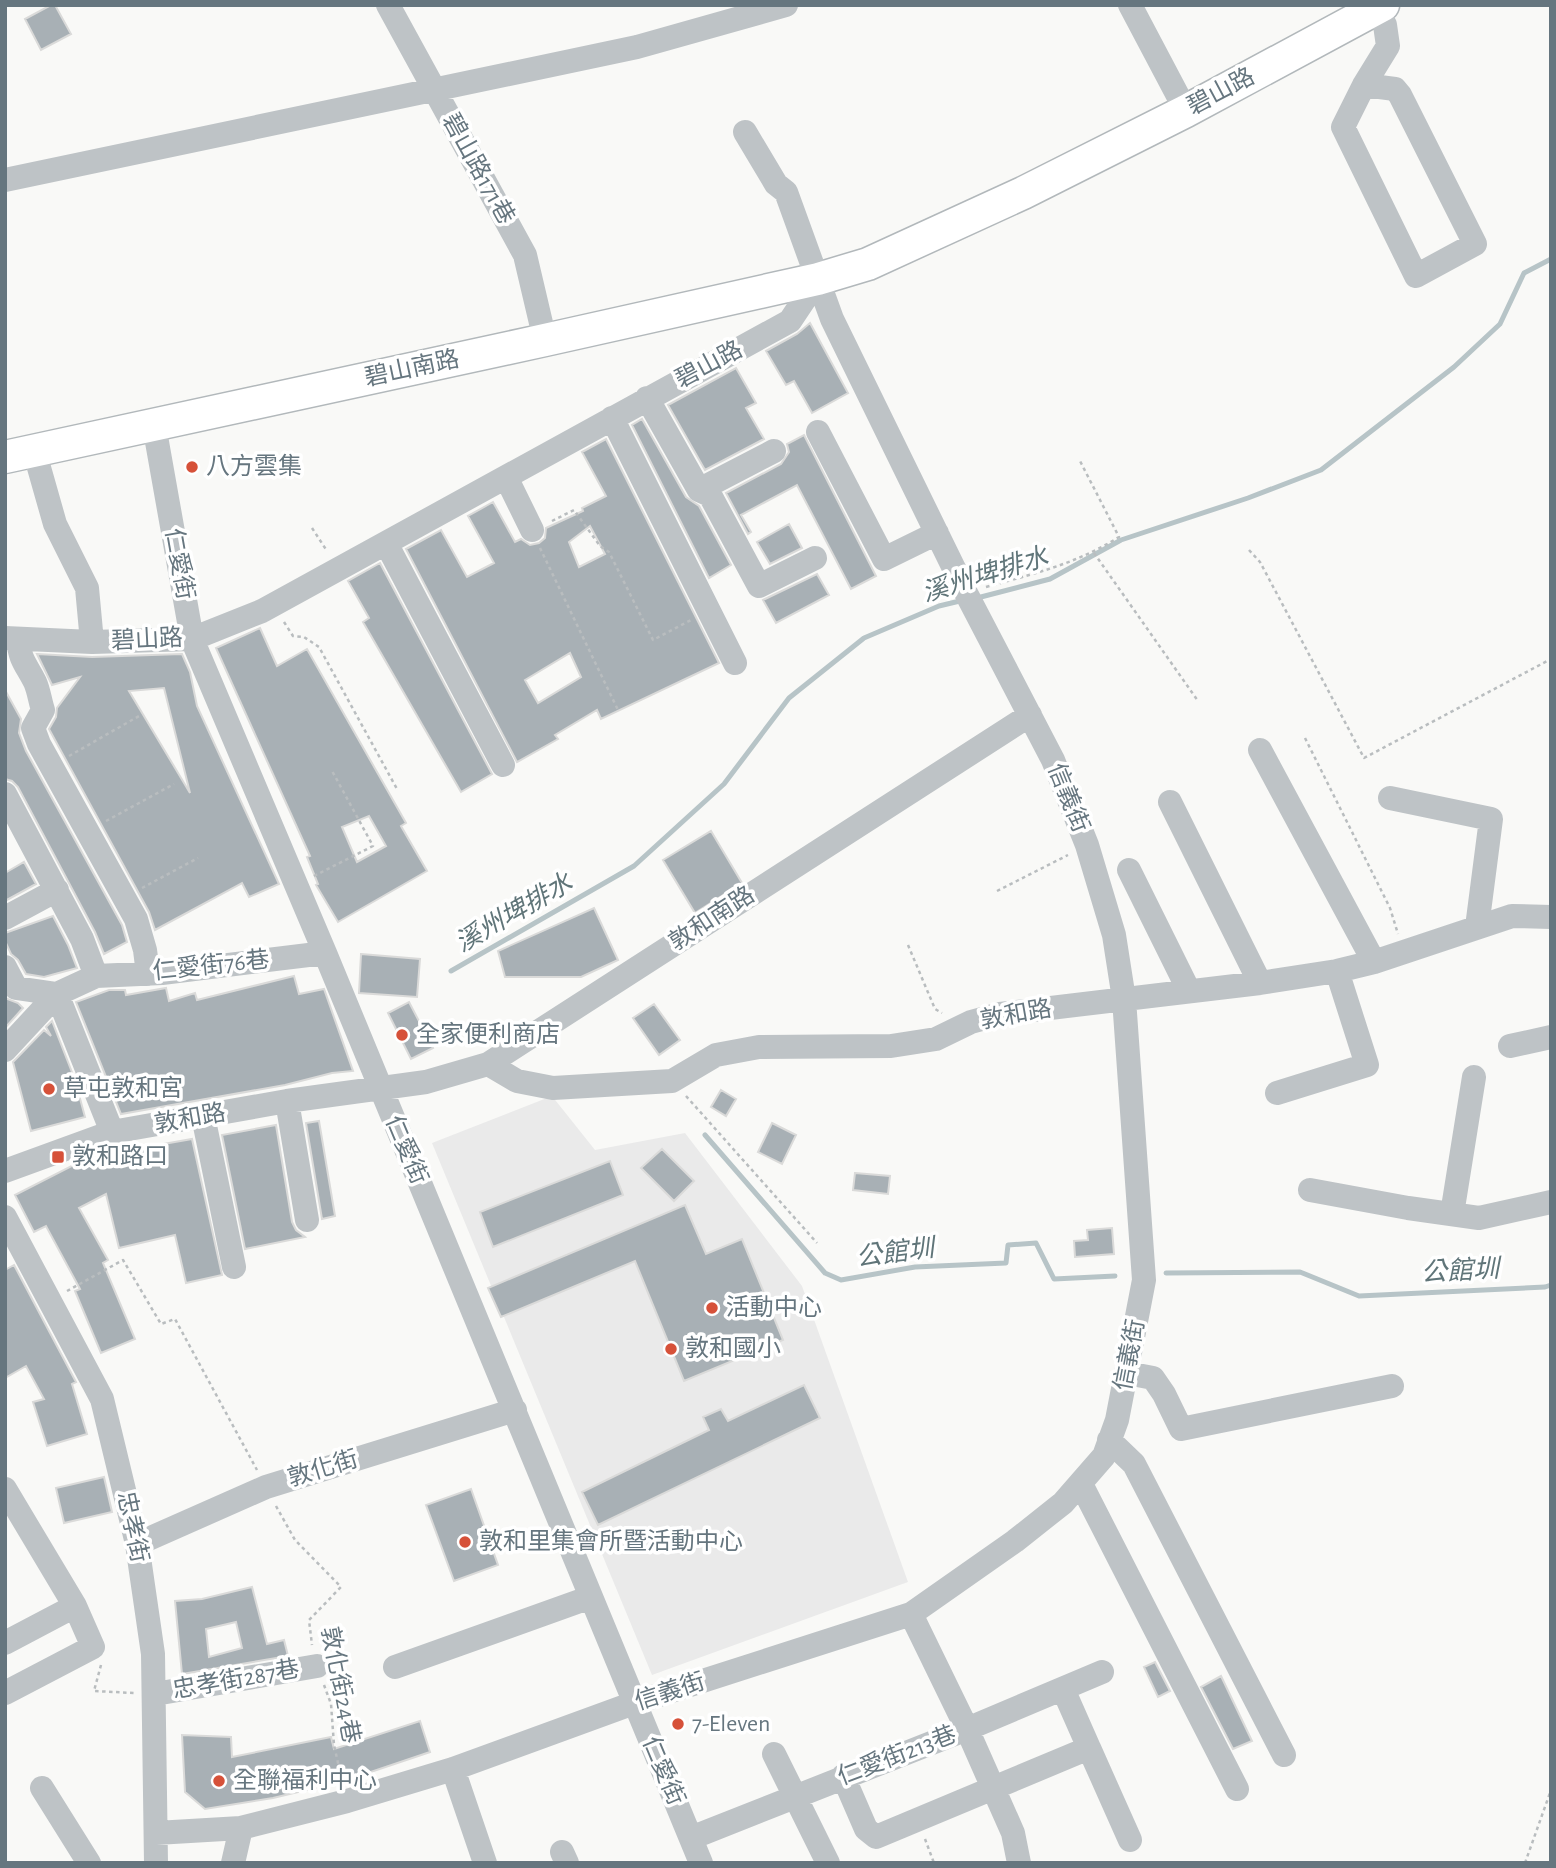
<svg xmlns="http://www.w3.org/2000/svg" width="1556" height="1868" font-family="'Alegreya Sans','Noto Sans TC',sans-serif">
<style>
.built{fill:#eaeaea}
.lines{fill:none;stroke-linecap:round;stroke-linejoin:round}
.stream{stroke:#b7c4c7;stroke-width:5}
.building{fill:#a8b0b5;stroke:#dadad9;stroke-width:2;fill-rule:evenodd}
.major-casing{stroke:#b2b8bb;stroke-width:35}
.path{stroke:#b9bdbf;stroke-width:2.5;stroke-dasharray:3.5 3.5;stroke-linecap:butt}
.minor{stroke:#bec3c6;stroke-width:24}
.major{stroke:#fff;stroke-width:32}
.poi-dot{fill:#d65139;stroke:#fff;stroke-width:2.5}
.labels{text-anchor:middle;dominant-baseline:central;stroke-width:7;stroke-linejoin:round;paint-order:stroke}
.street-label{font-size:24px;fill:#66767f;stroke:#fff}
.poi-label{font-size:24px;fill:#66767f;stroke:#fff;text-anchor:start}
.water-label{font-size:26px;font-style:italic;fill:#607579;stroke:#fff}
</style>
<rect width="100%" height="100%" fill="#f9f9f7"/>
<path class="built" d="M552 1096 595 1150 685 1133 802 1286 908 1582 652 1675 432 1143Z"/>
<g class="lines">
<path class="stream" d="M977 598 1050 579 1121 540 1248 498 1321 470 1454 367 1500 324 1524 273 1551 259
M451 971 634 866 724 784 789 698 864 638 939 606 964 600
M705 1135 825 1273 841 1280 915 1267 1006 1263 1008 1245 1036 1243 1054 1279 1115 1276
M1166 1273 1300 1272 1359 1296 1545 1287 1551 1285"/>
</g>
<path class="building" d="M51 5H55L71 34 41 50 25 19Z
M810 323 848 393 812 413 794 381 786 385 766 351 797 334Z
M736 368 756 403 746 408 764 439 705 470 668 405Z
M642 419 686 497 699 506 731 565 709 578 632 425Z
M804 435 876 576 851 589 797 485 741 515 751 532 748 534 726 493 781 464 789 452 787 444Z
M606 439 719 663 601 719 597 710 555 735 558 739 517 762 406 549 441 530 467 577 494 563 468 516 493 502 515 542 521 539 530 545 539 543 545 538 546 528 583 511 582 508 606 496 582 452ZM590 526 605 554 579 567 569 542ZM570 653 581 677 538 703 525 680Z
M789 524 802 548 770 564 757 542Z
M380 563 492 774 461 792 363 622 369 618 348 581Z
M817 574 829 595 776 623 763 600Z
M260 628 277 666 307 649 406 823 401 826 427 871 338 922 316 885 318 884 307 857 310 856 216 648ZM369 816 386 846 357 862 342 827Z
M37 654 92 657 182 654 190 672 197 706 279 884 249 897 242 883 155 930 149 912 49 729 56 717 57 708 80 677 52 685ZM164 688 166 696 190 793 129 691Z
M5 690 21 719 19 733 26 751 122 925 127 942 104 954 95 932 18 787 12 781 5 779Z
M711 831 742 883 695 913 663 860Z
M24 862 36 884 5 901V873Z
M594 908 618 960 581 977H505L498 951Z
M53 916 68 945 77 968 44 977 26 974 18 960 11 954 5 941V933Z
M361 954 420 959 417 997 359 993Z
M294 976 299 994 324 989 353 1071 332 1073 285 1085 121 1114 76 1002 109 990H125L126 995 166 988 169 1001 195 993 197 1000Z
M5 998 18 1003 23 1008 5 1028Z
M409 1002 433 1048 411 1059 388 1013Z
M654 1004 680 1040 659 1055 633 1018Z
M52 1021 75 1080 85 1117 31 1131 13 1062 44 1030 51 1036 46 1027Z
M721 1090 736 1099 726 1116 711 1107Z
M319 1121 335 1216 322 1219 306 1123Z
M772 1123 796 1135 782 1164 758 1152Z
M276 1125 292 1222 296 1230 305 1237 245 1249 222 1135Z
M192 1139 222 1275 186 1283 175 1235 119 1248 106 1194 79 1208 108 1260 103 1263 135 1339 101 1353 75 1291 80 1289 46 1226 34 1232 15 1195 93 1155 99 1167 137 1159 135 1149Z
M662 1149 694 1181 674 1201 641 1168Z
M610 1161 623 1195 493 1247 480 1212Z
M855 1173 890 1176 888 1194 853 1190Z
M685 1205 706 1254 742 1239 783 1340 684 1381 635 1261 501 1317 488 1288Z
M1112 1228 1114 1254 1075 1257 1074 1241 1088 1240 1087 1230Z
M14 1265 76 1382 72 1384 87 1434 47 1446 33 1402 44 1399 26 1366 5 1378V1270Z
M804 1385 820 1418 598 1525 582 1492 709 1430 703 1417 721 1409 728 1421Z
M104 1477 112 1512 64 1523 56 1488Z
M471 1489 498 1565 454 1581 426 1505Z
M252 1587 267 1644 284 1640 288 1656 182 1674 175 1601 202 1599ZM236 1622 242 1648 209 1657 206 1629Z
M1155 1662 1170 1691 1158 1697 1144 1667Z
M1221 1676 1252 1741 1233 1749 1201 1687Z
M420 1721 430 1752 344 1781 273 1798 205 1809 185 1792 182 1735 231 1737 232 1757 331 1737 334 1749Z"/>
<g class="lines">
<g class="major-casing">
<path id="major" d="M5 457 545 340 818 279 868 264 1023 193 1186 111 1383 5"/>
</g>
<path class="path" d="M552 521 574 510 600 546 609 552 653 640 691 620
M312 528 327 551
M540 548 618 710
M1249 550 1260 562 1364 758 1551 659
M1094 553 1198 701
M986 587C1033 574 1076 564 1119 537L1079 459
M284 622 293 636 304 637 319 647 397 789
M1305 738 1390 908 1398 934
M69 756 139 716
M106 821 174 784
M314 876 373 846 331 769
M142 888 198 858
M997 891 1068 855
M908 945 935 1009 942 1013
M686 1096 817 1243
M67 1291 123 1260 161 1324 175 1319 257 1470
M276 1506 295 1540 341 1587 309 1620 312 1645
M101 1665 94 1691 134 1693
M324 1685 331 1704 334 1745 342 1781
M925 1839 934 1863
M1525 1863 1551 1790"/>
<path class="minor" d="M388 5 525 255 545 340
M1130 5 1186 111
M1364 85 1395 89 1400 95 1475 244 1416 276 1343 127 1364 85 1388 46 1385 25 1376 9
M5 180 637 47 786 5
M647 398 699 490 710 495 759 586 815 558
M612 418 735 663
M154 425 192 639 325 953 701 1863
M818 432 884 559 937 533
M34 450 55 524 87 588 92 642
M506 477 532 530
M699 490 774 451
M386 543 503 765
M5 638 92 642 192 639 262 611 790 321 818 279
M18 639C20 661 26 664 35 682 39 691 40 701 43 710L33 728 39 744 136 919 145 950 148 974
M1260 750 1374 962
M5 794 82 939 96 976
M1390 798 1491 819 1477 927
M1170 802 1260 983
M1129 870 1189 991
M5 918 57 890
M5 967 16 988 57 994 112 1132
M1510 1046 1551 1037
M5 1050 57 994 96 976 162 973 325 953
M488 1064 517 1081 553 1088 672 1081 716 1055 759 1047 891 1046 936 1039 971 1022 1000 1014 1260 983 1337 971 1374 962 1512 916 1551 917
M1277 1093 1367 1065 1337 971
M287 1101 307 1220
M203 1116 234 1267
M5 1171 112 1132 287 1101 426 1082 488 1064 1030 715
M1310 1190 1408 1208 1479 1218 1551 1202
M1452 1214 1474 1077
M5 1217 102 1399 137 1544 153 1654 156 1863
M1127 1373 1153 1378 1164 1394 1181 1429 1392 1386
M1109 1440 1134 1464 1284 1755
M1081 1484 1237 1789
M5 1489 75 1606 93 1647 5 1693
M137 1544 266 1487 515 1410
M911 1614 967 1729 1013 1833 1019 1863
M5 1643 75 1606
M395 1667 591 1597
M1063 1689 1089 1748
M155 1694 317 1666
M774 1754 828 1863
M453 1769 485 1863
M843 1776 866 1829 876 1837 1089 1748 1130 1840
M42 1788 89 1863
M156 1833 241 1828 347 1801 453 1769 634 1703 911 1614 1015 1541 1063 1503 1104 1456 1117 1420 1144 1280 1124 999 1114 935 1087 845 1053 760 966 593 832 319 786 192 776 184 745 132
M691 1838 967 1729 1102 1672
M562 1852 567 1863
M233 1863 241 1828"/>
<use href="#major" class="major"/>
</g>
<g class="poi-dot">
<circle cx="192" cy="467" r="7"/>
<circle cx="402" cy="1035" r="7"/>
<circle cx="49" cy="1089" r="7"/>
<rect x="51" y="1150" width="14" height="14" rx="3.5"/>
<circle cx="712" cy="1308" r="7"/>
<circle cx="671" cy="1349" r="7"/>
<circle cx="465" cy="1542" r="7"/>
<circle cx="678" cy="1724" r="7"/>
<circle cx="219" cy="1781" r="7"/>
</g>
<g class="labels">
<g class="street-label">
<text transform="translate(1221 92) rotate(-28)">碧山路</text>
<text transform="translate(478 169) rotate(61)">碧山路171巷</text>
<text transform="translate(709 365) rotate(-28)">碧山路</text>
<text transform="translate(412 369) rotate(-12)">碧山南路</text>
<text transform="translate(179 564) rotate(80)">仁愛街</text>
<text transform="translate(147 640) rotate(-3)">碧山路</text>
<text transform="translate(1068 798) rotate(68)">信義街</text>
<text transform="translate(712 919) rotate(-33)">敦和南路</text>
<text transform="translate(211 966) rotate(-6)">仁愛街76巷</text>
<text transform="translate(1016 1015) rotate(-10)">敦和路</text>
<text transform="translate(190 1119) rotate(-10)">敦和路</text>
<text transform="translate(406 1150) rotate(67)">仁愛街</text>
<text transform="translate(1130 1355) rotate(-79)">信義街</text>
<text transform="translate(323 1469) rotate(-17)">敦化街</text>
<text transform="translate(132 1527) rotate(78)">忠孝街</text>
<text transform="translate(236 1680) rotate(-10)">忠孝街287巷</text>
<text transform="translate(340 1685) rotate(79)">敦化街24巷</text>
<text transform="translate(670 1692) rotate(-18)">信義街</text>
<text transform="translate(897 1756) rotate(-21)">仁愛街213巷</text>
<text transform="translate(663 1771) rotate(67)">仁愛街</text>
</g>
<g class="poi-label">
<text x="206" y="467">八方雲集</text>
<text x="416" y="1035">全家便利商店</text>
<text x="63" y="1089">草屯敦和宮</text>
<text x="72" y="1157">敦和路口</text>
<text x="726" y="1308">活動中心</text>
<text x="685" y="1349">敦和國小</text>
<text x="479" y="1542">敦和里集會所暨活動中心</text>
<text x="692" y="1724">7-Eleven</text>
<text x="233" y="1781">全聯福利中心</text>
</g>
<g class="water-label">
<text transform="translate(985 575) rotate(-17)">溪州埤排水</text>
<text transform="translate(514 913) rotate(-30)">溪州埤排水</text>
<text transform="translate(895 1253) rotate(-7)">公館圳</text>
<text transform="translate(1460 1271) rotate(-3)">公館圳</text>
</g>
</g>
<rect width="1556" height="1868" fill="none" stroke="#66767f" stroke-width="14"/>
</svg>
